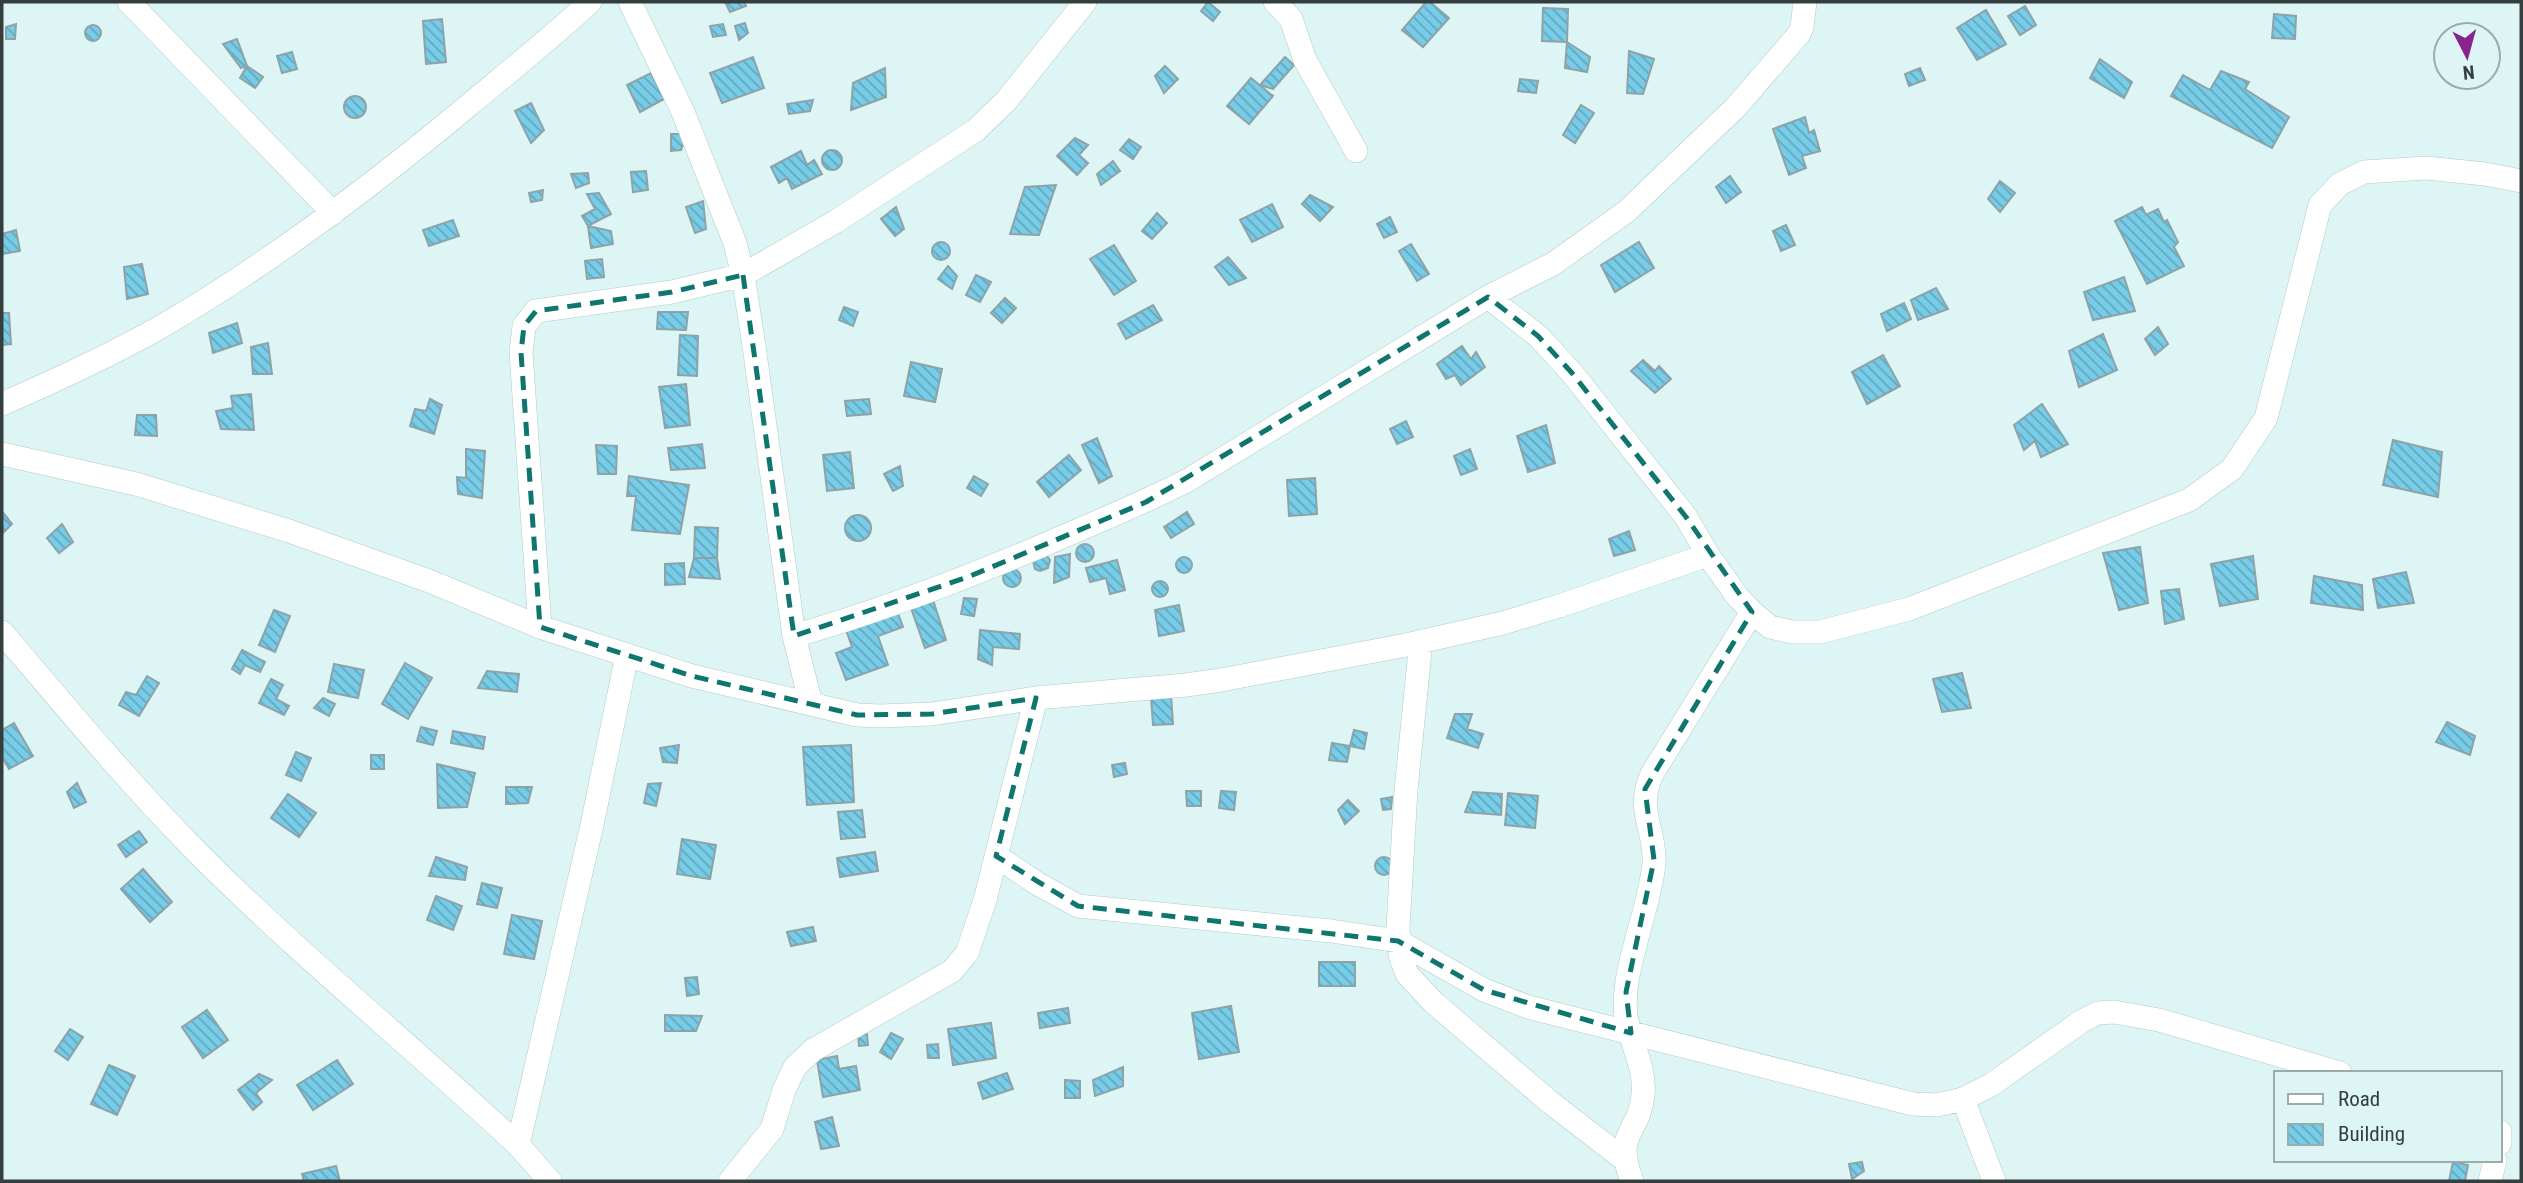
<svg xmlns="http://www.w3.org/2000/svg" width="2523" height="1183" font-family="'Roboto Condensed',sans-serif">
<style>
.building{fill:url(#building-back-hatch);stroke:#8ea2a8;stroke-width:2}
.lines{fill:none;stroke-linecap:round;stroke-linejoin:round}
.minor-casing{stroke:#b3cac9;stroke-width:24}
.minor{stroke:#fff;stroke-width:23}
.marked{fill:none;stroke:#0f766e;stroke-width:5;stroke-dasharray:14 9;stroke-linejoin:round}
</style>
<defs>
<pattern id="building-back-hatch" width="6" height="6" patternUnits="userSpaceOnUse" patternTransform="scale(1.75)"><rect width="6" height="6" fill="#77cce7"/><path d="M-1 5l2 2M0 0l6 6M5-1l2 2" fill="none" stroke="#62a7bd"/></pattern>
</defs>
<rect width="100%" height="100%" fill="#ddf5f4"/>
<path class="building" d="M725 2H744L746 6 730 12Z
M1208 2 1220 12 1213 21 1201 11Z
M1426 2H1430L1449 18 1423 47 1402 30Z
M2025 6 2036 25 2020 35 2008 16Z
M1543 8 1568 9 1567 42 1542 41Z
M1986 10 2006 44 1977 60 1957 28Z
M2274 14 2296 16 2295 39 2272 38Z
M442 19 446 62 426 64 423 21Z
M745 23 748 33 739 40 735 26Z
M16 24 15 39H6V27Z
M723 24 726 35 713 37 710 26Z
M85 33a8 8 0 1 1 16 0a8 8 0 1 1-16 0Z
M237 39 247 66 241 68 223 44Z
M1567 42 1590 57 1587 72 1565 68Z
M1629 51 1654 59 1643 94 1627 93Z
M292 52 297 69 282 73 277 56Z
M753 57 764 88 722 103 710 73Z
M1285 57 1294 65 1273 89 1260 85Z
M2100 59 2132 82 2124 98 2090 78Z
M247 66 263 77 255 88 240 78Z
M1165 66 1178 79 1164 93 1155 76Z
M885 68 886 97 851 110 853 83Z
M1920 68 1925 80 1909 86 1905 74Z
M2221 71 2249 82 2245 89 2289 117 2272 148 2171 96 2183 75 2210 90Z
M651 73 664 99 640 112 627 85Z
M1251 78 1273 96 1249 124 1227 106Z
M1520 79 1538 81 1536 93 1518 91Z
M344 107a11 11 0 1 1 22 0a11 11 0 1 1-22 0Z
M813 100 810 111 789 114 787 104Z
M531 103 544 130 531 143 515 111Z
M1581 105 1594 113 1575 143 1563 135Z
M1805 117 1809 133 1814 130 1820 151 1802 156 1806 168 1789 175 1773 129Z
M671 134H687L681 150 671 151Z
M1075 138 1088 145 1079 155 1088 163 1077 175 1057 156Z
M1129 139 1141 147 1133 159 1120 150Z
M822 160a10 10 0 1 1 20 0a10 10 0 1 1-20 0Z
M801 151 807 165 814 160 822 174 792 189 787 178 779 183 771 167Z
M1113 161 1120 171 1101 185 1097 174Z
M646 171 648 190 633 192 631 172Z
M588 173 589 183 576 188 571 174Z
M1730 176 1741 192 1726 203 1716 187Z
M2000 181 2015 193 2000 212 1988 199Z
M1056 185 1039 235 1010 234 1025 187Z
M543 190 542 200 531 202 529 193Z
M599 193 611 214 588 226 582 216 595 209 587 194Z
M1310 195 1333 207 1320 221 1302 204Z
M703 201 706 229 695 233 686 207Z
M1272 204 1283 227 1252 242 1240 220Z
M896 207 904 229 895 236 881 219Z
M2142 207 2146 215 2158 209 2164 222 2167 220 2178 242 2174 247 2184 266 2147 284 2115 221Z
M1157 213 1167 223 1152 239 1142 231Z
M1390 217 1397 232 1384 238 1377 224Z
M453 220 459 236 429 246 423 230Z
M1786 225 1795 245 1781 251 1773 231Z
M588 226 611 231 613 244 591 248Z
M16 230 20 251 2 254V234Z
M1639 242 1654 268 1615 292 1601 265Z
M932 251a9 9 0 1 1 18 0a9 9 0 1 1-18 0Z
M1411 244 1429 274 1417 281 1399 251Z
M1114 245 1136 281 1114 295 1090 259Z
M1228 257 1246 278 1229 285 1215 267Z
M602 259 604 277 587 279 585 261Z
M142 264 148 294 127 299 124 267Z
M948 266 957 276 952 289 938 279Z
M976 275 991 282 980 302 966 295Z
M2124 277 2135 311 2093 320 2084 292Z
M1936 288 1948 309 1918 320 1911 300Z
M1005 298 1016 308 1002 323 991 313Z
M1904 303 1911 319 1887 331 1881 314Z
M1153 305 1162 320 1126 339 1118 324Z
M844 307 858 312 853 326 839 320Z
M658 312H688L686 330 657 329Z
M2 313H9L11 344 2 345Z
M237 323 242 343 213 353 209 333Z
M2158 327 2168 344 2155 355 2145 339Z
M2103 334 2117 370 2079 387 2069 351Z
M680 335 698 336 697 376 678 375Z
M268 343 272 374H253L251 347Z
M1462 346 1471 359 1476 352 1485 367 1461 385 1455 375 1446 379 1437 364Z
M1883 355 1900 386 1867 404 1852 372Z
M1643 360 1655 371 1659 366 1671 379 1655 393 1631 371Z
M911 362 942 369 935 402 904 396Z
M686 384 690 425 665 428 659 387Z
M251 394 254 430 221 429 216 411 233 408 231 396Z
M430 399 442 405 434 434 410 426 415 409 426 411Z
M869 399 871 414 847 416 845 401Z
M2042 404 2068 444 2041 457 2035 441 2024 450 2014 425Z
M137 415H156L157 436 135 435Z
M1406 421 1413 437 1397 444 1390 429Z
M1546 425 1555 463 1528 472 1517 436Z
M1097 438 1112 476 1099 483 1082 445Z
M2393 440 2442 452 2438 497 2383 485Z
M702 444 705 468 671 470 668 448Z
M596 445 617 446 616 474H598Z
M466 449 485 451 482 498 458 494 457 477 466 478Z
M1470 449 1477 469 1461 475 1454 456Z
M850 452 854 488 827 491 823 455Z
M1069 455 1081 470 1049 497 1037 482Z
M900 466 903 486 893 491 884 474Z
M629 476 689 485 680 534 632 530 636 496H627Z
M974 476 988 484 981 496 967 488Z
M1315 478 1317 514 1289 516 1287 480Z
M2 511 12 524 2 534Z
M1187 512 1194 524 1171 538 1164 527Z
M845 528a13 13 0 1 1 26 0a13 13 0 1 1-26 0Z
M62 524 73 542 59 553 47 538Z
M695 527 718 528 717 558H694Z
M1629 531 1635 550 1614 556 1609 539Z
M1076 553a9 9 0 1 1 18 0a9 9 0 1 1-18 0Z
M2140 547 2148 603 2119 610 2103 553Z
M1070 554 1069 577 1054 583 1055 557Z
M1046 555 1050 560 1048 568 1040 571 1035 569 1033 561Z
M2253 556 2258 599 2220 606 2211 564Z
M1176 565a8 8 0 1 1 16 0a8 8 0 1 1-16 0Z
M694 558H717L720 579 689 577Z
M1117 560 1125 590 1110 594 1106 578 1090 582 1086 568Z
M684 563 685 584 665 585V564Z
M1003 578a9 9 0 1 1 18 0a9 9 0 1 1-18 0Z
M2406 572 2414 603 2378 608 2373 579Z
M2314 576 2362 585 2363 610 2311 603Z
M1152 589a8 8 0 1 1 16 0a8 8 0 1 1-16 0Z
M2179 589 2184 619 2165 624 2161 591Z
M964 598 977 599 974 616 961 614Z
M933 600 946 640 925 648 911 608Z
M1179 605 1184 631 1159 636 1155 610Z
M896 608 903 627 878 636 888 665 846 680 836 653 852 647 845 627Z
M274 610 290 616 275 652 259 645Z
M980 630 1020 634 1019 649 993 647 992 665 978 659Z
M242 650 265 662 260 672 245 665 240 674 232 669Z
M405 663 432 678 408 719 382 704Z
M334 664 364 670 358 698 328 692Z
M487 671 519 674 517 692 478 688Z
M1962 673 1971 708 1942 712 1933 679Z
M147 676 159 683 139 716 119 705 126 692 136 695Z
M271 679 283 685 276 699 289 706 284 715 259 703Z
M1171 695 1173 724 1153 725 1151 697Z
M323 698 335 704 329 716 314 708Z
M1455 714H1472L1467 729 1483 734 1478 748 1447 738Z
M2447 722 2475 736 2470 755 2436 742Z
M14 723 33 756 9 769 2 757V730Z
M421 727 437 731 433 745 417 741Z
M1354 730 1367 733 1364 749 1350 746Z
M453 731 485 737 483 749 451 743Z
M1332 743 1350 746 1347 762 1329 760Z
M679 745 677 763 663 762 660 748Z
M851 745 854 802 807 805 803 747Z
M296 752 311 758 301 781 286 775Z
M371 755H384V769H371Z
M1125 763 1127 774 1114 777 1112 765Z
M437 764 475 773 467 807 438 808Z
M77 783 86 802 74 808 67 792Z
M661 783 656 806 644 803 648 784Z
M506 787H532L528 803 506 804Z
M1186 791H1201V806H1187Z
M1221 791 1236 792 1234 810 1219 808Z
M1473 792 1502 794 1501 815 1465 812Z
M1508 793 1538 796 1535 828 1505 825Z
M288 794 316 813 299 837 271 818Z
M1392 797 1391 809 1383 810 1381 799Z
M1348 800 1359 811 1345 824 1338 810Z
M862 810 865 837 841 839 838 812Z
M139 831 147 842 126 857 118 845Z
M682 839 716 845 710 879 677 874Z
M875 852 878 871 840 877 837 858Z
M1375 866a9 9 0 1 1 18 0a9 9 0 1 1-18 0Z
M436 857 467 867 465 880 429 876Z
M143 869 172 902 150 922 121 889Z
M482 883 502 888 497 908 477 904Z
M436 896 462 906 453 930 427 920Z
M512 915 542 921 534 959 504 954Z
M813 927 816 941 791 946 787 932Z
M1319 962H1355V986H1319Z
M697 977 699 994 687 996 685 978Z
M1231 1006 1239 1052 1199 1059 1192 1013Z
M1068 1008 1070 1023 1040 1028 1038 1013Z
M207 1010 228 1040 203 1058 182 1027Z
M665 1015 702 1016 696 1031H665Z
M991 1023 996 1058 953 1065 948 1029Z
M70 1029 83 1037 68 1060 55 1051Z
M891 1033 903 1039 891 1059 880 1052Z
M867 1034 868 1045 859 1046 858 1035Z
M938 1044 939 1058H928L927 1045Z
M837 1056 839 1069 856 1066 860 1090 823 1097 817 1060Z
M337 1060 353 1084 313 1110 297 1085Z
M109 1065 135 1076 117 1115 91 1104Z
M1123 1067V1086L1095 1096 1093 1080Z
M1007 1073 1013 1089 983 1099 978 1083Z
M259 1074 272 1080 256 1093 262 1102 253 1110 238 1090Z
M1065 1080 1080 1081V1098H1065Z
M832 1117 839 1146 821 1149 815 1122Z
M1862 1162 1864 1171 1852 1179 1849 1164Z
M2453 1162 2468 1165 2465 1181H2449Z
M336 1166 340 1181H304L302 1174Z"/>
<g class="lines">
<g class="minor-casing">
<path id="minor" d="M129 2 333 213
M630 2 683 112 735 243 743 275 754 346 794 636 811 704
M1275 2 1291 19 1305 60 1356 151
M1488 297 1538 336 1572 373 1686 517 1708 555 1737 596 1752 612 1770 627 1792 632H1820L1909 609 2189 500 2232 469 2266 418 2320 205 2340 184 2364 172 2426 168 2485 174 2521 181
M2 404C57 380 112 355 164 325 272 262 373 185 469 105 510 71 551 38 590 2
M2 454 136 484 289 531 429 581 540 627 692 676 857 715 881 716 932 714 1036 698 1186 685 1221 680 1406 645 1503 623 1559 606 1708 555
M540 627 521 352 524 326 536 311 672 292 743 275 835 222 976 130 1006 101 1085 2
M2 632C65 706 127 781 196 851 298 954 412 1046 518 1145L550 1181
M794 636C880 611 964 579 1046 544 1094 523 1142 504 1188 480L1488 297 1553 264 1627 211 1736 107 1799 34 1802 27 1805 2
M1421 641 1406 790 1398 927 1400 955 1407 974 1433 1002 1551 1103 1625 1160
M996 856 1038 884 1078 906 1331 931 1398 941 1484 990 1528 1007 1913 1104 1937 1105 1963 1099 1991 1085 2082 1021 2098 1013 2114 1012 2159 1020 2340 1073
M1963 1099 1994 1181
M2500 1132V1143
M518 1145 592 825 627 655
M730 1181 772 1129 784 1090 795 1067 813 1050 952 971 967 953 985 900 1036 698
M1632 1181C1613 1131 1639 1135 1643 1095 1646 1068 1630 1042 1626 1016 1620 972 1650 910 1654 863 1656 829 1635 811 1652 774L1752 612
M2490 1181 2495 1160"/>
</g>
<use href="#minor" class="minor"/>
</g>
<path class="marked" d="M743 275 794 636 968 577 1146 502 1488 297 1538 336 1572 373 1686 517 1752 612 1645 789 1654 860 1626 992 1631 1033 1484 990 1398 941 1078 906 996 856 1036 698 932 714 857 715 692 676 540 627 521 352 524 326 536 311 672 292Z"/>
<rect width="2523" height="1183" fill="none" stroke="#353e3e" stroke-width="7"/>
<rect x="2274" y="1071" width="228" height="91" fill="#ddf5f4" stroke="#9aacab" stroke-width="2"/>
<rect x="2288" y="1094" width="35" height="10" fill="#ffffff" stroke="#9aacab" stroke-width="2"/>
<text x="2338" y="1106" font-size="21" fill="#353e3e">Road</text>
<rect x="2288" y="1124" width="35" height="21" fill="url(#building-back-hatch)" stroke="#9aacab" stroke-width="2"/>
<text x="2338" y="1141" font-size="21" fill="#353e3e">Building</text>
<g transform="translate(2467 56) rotate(174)"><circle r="33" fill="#ddf5f4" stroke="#9aacab" stroke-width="2"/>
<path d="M0-5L12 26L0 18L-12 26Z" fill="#88248c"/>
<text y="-10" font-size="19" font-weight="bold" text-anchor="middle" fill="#353e3e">N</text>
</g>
</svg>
